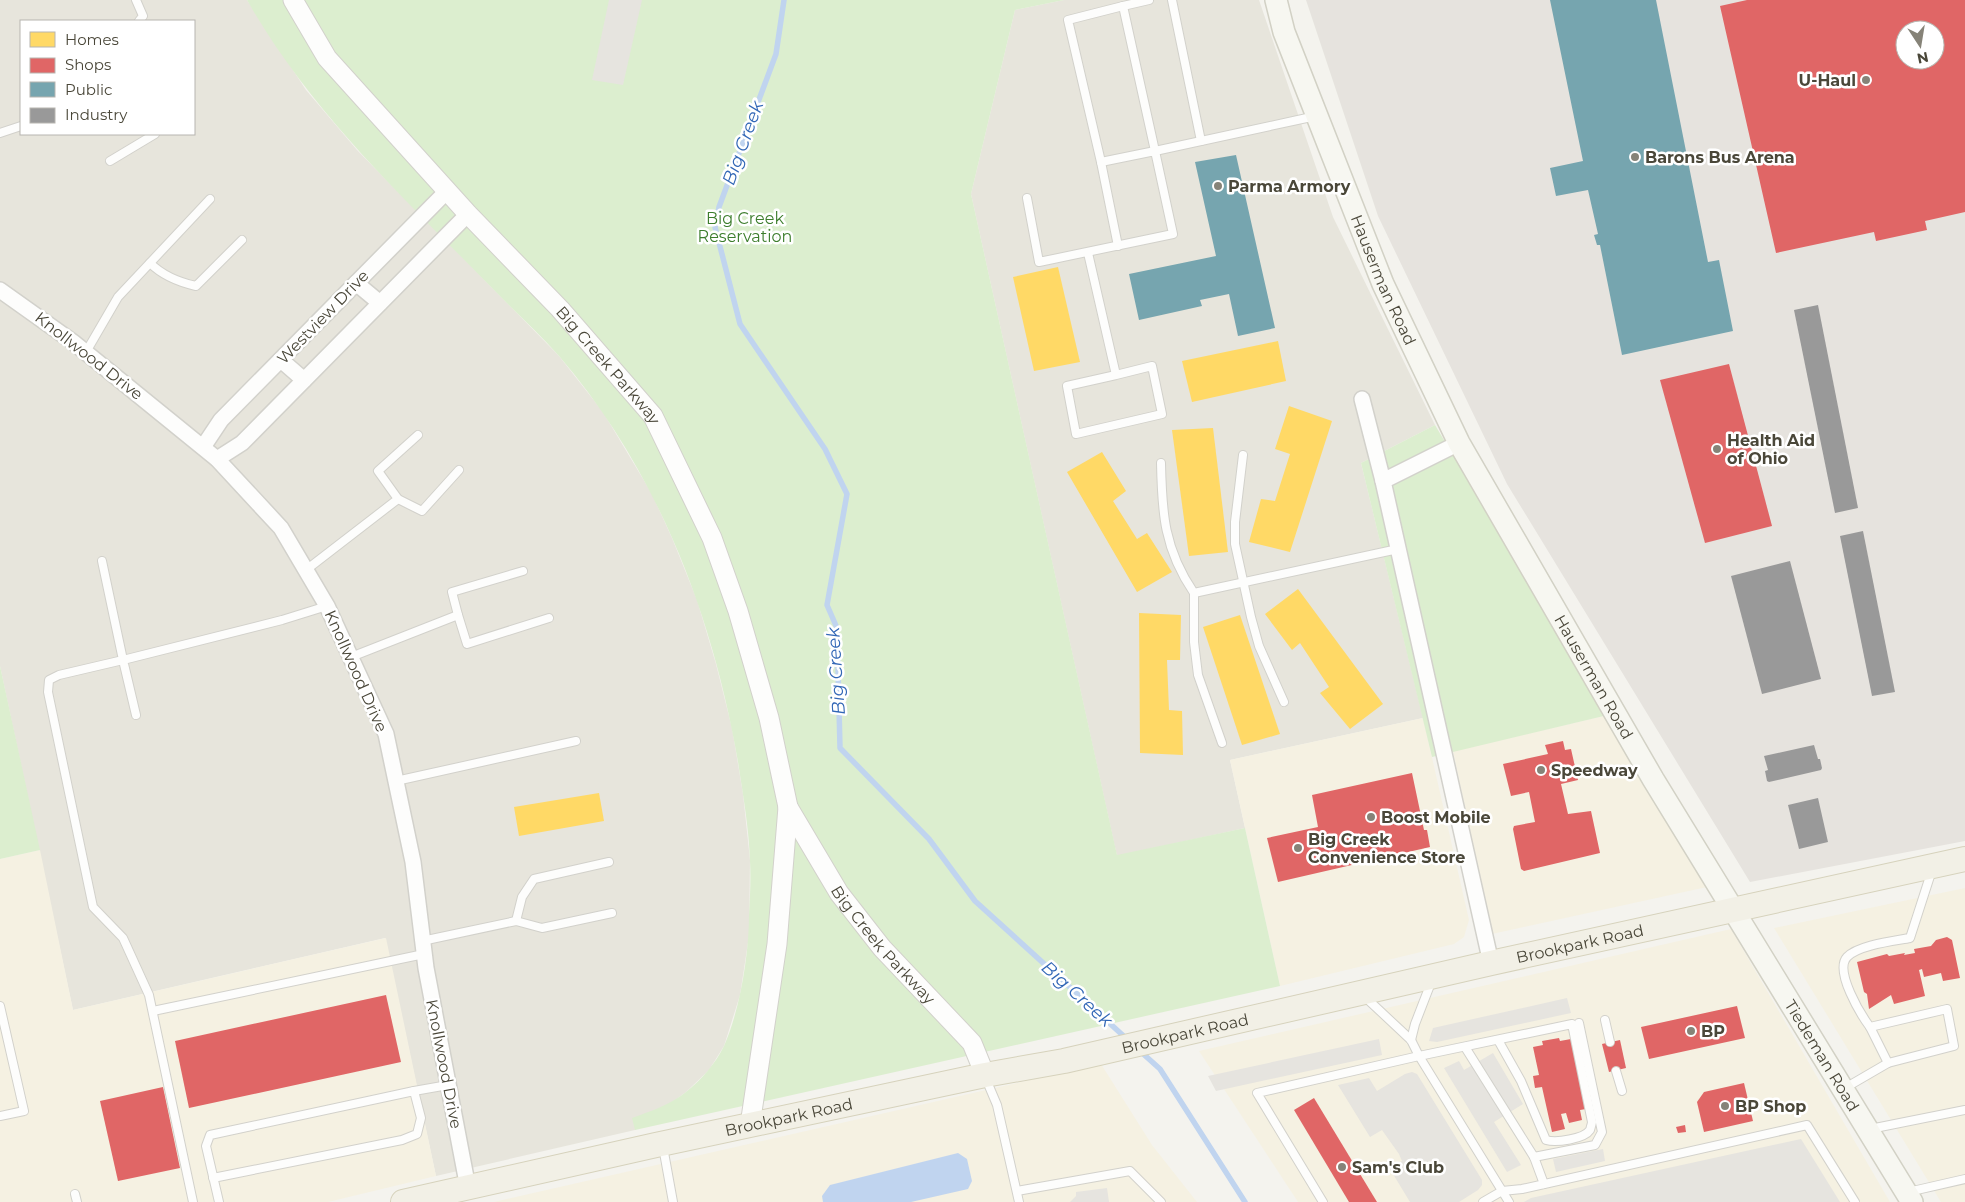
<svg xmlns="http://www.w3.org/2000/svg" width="1965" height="1202" viewBox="0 0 1965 1202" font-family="Montserrat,sans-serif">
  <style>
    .residential { fill: #e7e5dc; fill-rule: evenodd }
    .commercial { fill: #f5f1e2 }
    .industrial { fill: #e6e3de; fill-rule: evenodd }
    .green { fill: #dceecf }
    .parking { fill: #e6e4df }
    .water { fill: #c0d4ef }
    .homes { fill: #ffd966 }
    .shops { fill: #e06666; fill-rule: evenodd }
    .public { fill: #76a5af }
    .industry { fill: #999 }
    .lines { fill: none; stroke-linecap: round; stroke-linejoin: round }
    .stream { stroke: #c0d4ef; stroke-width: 5.5 }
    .service-casing { stroke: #d2d1cb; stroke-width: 10 }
    .minor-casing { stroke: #d2d1cb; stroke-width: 18 }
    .tertiary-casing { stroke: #d2d1cb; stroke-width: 21 }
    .secondary-casing { stroke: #d2d1c5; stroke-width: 24 }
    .primary-casing { stroke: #d6d2bc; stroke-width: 26 }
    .service { stroke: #fdfdfc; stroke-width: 8 }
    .minor { stroke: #fdfdfc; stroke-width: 15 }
    .tertiary { stroke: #fdfdfc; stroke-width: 19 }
    .secondary { stroke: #f7f7f1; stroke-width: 21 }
    .primary { stroke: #f2f0e6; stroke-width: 24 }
    .poi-dot { fill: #868378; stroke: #fff; stroke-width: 2 }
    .labels { text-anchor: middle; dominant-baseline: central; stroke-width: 5; stroke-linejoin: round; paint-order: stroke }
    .poi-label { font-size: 16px; font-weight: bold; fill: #4a4739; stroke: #fff; text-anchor: start }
    .park-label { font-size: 16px; fill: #3c7d2c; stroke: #fff }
    .street-label { font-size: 16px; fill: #4a4739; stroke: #fff }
    .water-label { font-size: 18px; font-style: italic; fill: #3267b6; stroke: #fff }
  </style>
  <rect width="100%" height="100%" fill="#f4f3ee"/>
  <!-- residential -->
  <g class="residential">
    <path d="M0 0H247L306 90 357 150 559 356 603 412 652 494 672 538 697 600 716 664 732 728 743 794 750 860 749 936 740 995 724 1046 709 1070 686 1092 635 1130 436 1176 385 938 73 1010 0 666ZM21 21H194V134H21Z"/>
    <path d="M1064 0H1259L1333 217 1435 425 1361 463 1423 718 1230 760 1245 828 1117 856 971 194 1015 10Z"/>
  </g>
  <!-- commercial -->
  <g class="commercial">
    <path d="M1608 715 1707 887 1492 934 1453 751Z"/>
    <path d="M1423 718 1469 920 1464 937 1454 944 1280 986 1230 760Z"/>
    <path d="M40 850 73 1010 386 938 436 1176 328 1202H0V859Z"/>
    <path d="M1965 888V1202H1941L1774 928Z"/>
    <path d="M1731 929 1890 1202H1298L1199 1051Z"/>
    <path d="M1101 1064 1152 1145 1197 1202H494Z"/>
  </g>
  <!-- industrial -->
  <path class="industrial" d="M1306 0H1965V841L1750 882 1507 484 1378 216ZM1905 30H1935V60H1905Z"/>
  <!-- green -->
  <g class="green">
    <path d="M247 0H1064L1015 10 971 194 1117 855 1245 828 1280 986 635 1130 632 1118C651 1111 670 1105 686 1092 701 1080 716 1063 724 1046 740 1010 749 954 749 915 750 897 751 879 750 861 749 828 743 795 738 762 713 615 657 470 559 356 539 333 515 312 494 290 404 198 311 113 247 0Z"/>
    <path d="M1435 425 1608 715 1432 757 1361 463Z"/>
    <path d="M0 666 40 850 0 859Z"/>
  </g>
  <!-- parking -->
  <g class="parking">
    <path d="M609 0H642L623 85 592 80Z"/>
    <path d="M1567 998 1571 1013 1437 1042 1429 1041 1433 1028Z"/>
    <path d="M1379 1039 1382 1055 1216 1091 1208 1076Z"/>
    <path d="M1493 1053 1523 1104 1494 1122 1521 1165 1507 1172 1444 1068 1459 1061 1464 1070Z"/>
    <path d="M1412 1072 1417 1074 1482 1180V1185L1478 1190 1459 1202H1410L1390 1169 1402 1161 1399 1154 1382 1130 1370 1137 1338 1085 1369 1078 1377 1091 1405 1074Z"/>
    <path d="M1801 1139 1840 1202H1524L1531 1198Z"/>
    <path d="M1603 1149 1605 1161 1556 1172 1553 1159Z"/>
    <path d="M1107 1188 1109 1202H1070L1076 1196V1192Z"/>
  </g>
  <!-- water -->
  <path class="water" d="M958 1153 967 1159 972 1181 968 1189 911 1202H823L822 1196 830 1185Z"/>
  <!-- homes -->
  <g class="homes">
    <path d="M1058 267 1080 362 1034 371 1013 277Z"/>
    <path d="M1278 341 1286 381 1192 402 1182 361Z"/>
    <path d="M1289 406 1332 421 1290 552 1249 542 1261 499 1275 501 1290 454 1275 449Z"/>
    <path d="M1213 428 1228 552 1189 556 1172 430Z"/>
    <path d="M1102 452 1126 491 1113 501 1137 539 1147 533 1172 572 1137 592 1067 472Z"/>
    <path d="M1298 589 1383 704 1350 729 1320 693 1329 687 1300 643 1292 650 1265 614Z"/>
    <path d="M1139 613 1181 615 1180 660H1167L1169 710 1182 711 1183 755 1140 753Z"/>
    <path d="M1240 615 1280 734 1242 745 1203 627Z"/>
    <path d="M599 793 604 821 519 836 514 807Z"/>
  </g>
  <!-- shops -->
  <g class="shops">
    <path d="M1747 0H1965V212L1925 221 1927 230 1876 241 1874 232 1776 253 1720 6ZM1905 30H1935V60H1905Z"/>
    <path d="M1729 364 1772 526 1705 543 1660 380Z"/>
    <path d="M1563 741 1565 750 1571 749 1578 780 1561 784 1568 814 1591 811 1600 853 1524 871 1521 869 1513 829 1514 826 1535 822 1529 792 1511 796 1503 764 1548 754 1545 745Z"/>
    <path d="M1412 773 1424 830H1427L1430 847 1278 882 1267 838 1318 827 1312 795Z"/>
    <path d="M1947 937 1952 940 1960 978 1943 981 1941 973 1924 977 1922 969 1919 970 1925 996 1894 1004 1891 995 1869 1009 1867 994 1864 992 1857 962 1887 954 1889 956 1905 953 1904 955 1915 953 1914 949 1931 946 1936 940Z"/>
    <path d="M386 995 401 1062 189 1108 175 1041Z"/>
    <path d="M1737 1006 1745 1038 1649 1059 1641 1027Z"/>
    <path d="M1559 1038 1560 1041 1571 1039 1586 1109 1580 1110 1582 1120 1569 1123 1566 1113 1561 1114 1565 1129 1552 1132 1542 1087 1535 1088 1533 1076 1539 1075 1533 1047 1543 1045 1542 1041Z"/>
    <path d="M1620 1040 1626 1068 1609 1072 1602 1044Z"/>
    <path d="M1744 1083 1753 1121 1704 1132 1697 1102 1704 1092Z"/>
    <path d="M163 1087 180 1168 118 1181 100 1101Z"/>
    <path d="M1314 1098 1377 1202H1349L1294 1110Z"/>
    <path d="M1685 1125 1686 1132 1678 1133 1676 1127Z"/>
  </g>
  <!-- public -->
  <g class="public">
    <path d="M1550 0H1656L1708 262 1719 260 1733 331 1622 355 1600 245H1597L1594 235 1598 234 1588 190 1556 196 1550 168 1583 161Z"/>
    <path d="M1236 155 1275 328 1238 336 1229 294 1200 300 1202 306 1139 320 1129 274 1216 256 1195 162Z"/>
  </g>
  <!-- industry -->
  <g class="industry">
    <path d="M1818 305 1858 508 1835 513 1794 310Z"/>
    <path d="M1863 531 1895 692 1872 696 1840 536Z"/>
    <path d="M1790 561 1821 679 1762 694 1731 576Z"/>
    <path d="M1814 745 1818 759H1820L1822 768 1821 770 1769 782 1767 781 1765 771 1768 770 1764 756Z"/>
    <path d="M1818 798 1828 842 1799 849 1788 805Z"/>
  </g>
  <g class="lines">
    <!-- stream -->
    <g class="stream">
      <path d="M784 0 776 54 719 207 715 227 740 324 825 449 847 494 827 605 837 628 840 748 929 839 975 901 1128 1040"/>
      <path d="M1140 1051 1160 1069 1245 1202"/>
    </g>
    <defs>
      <g id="service">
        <path d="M136 0 143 16 139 21"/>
        <path d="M1149 0 1123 6 1155 151 1316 116"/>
        <path d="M1172 0 1201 141"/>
        <path d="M0 133 21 126"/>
        <path d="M110 161 155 134"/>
        <path d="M1101 162 1118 246"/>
        <path d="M1027 198 1039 262 1173 234 1155 151 1101 162 1068 20 1123 6"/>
        <path d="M1088 253 1116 375 1067 386 1076 434 1162 414 1152 366 1116 375"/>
        <path d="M150 263C163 276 178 282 196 286L242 240"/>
        <path d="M86 352 118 297 210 199"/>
        <path d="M1243 455 1235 522V544L1251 617 1259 646 1284 702"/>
        <path d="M1161 463C1162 513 1164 549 1194 593L1398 549"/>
        <path d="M398 499 422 511 459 470"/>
        <path d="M102 561 123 660 59 675 49 680 48 692 93 907 123 938 149 995 193 1202"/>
        <path d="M306 570 398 499 378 471 418 435"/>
        <path d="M1194 593V642L1198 675 1222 743"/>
        <path d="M458 615 452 592 523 571"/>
        <path d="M351 657 458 615 467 644 549 618"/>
        <path d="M136 715 123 660 282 620 327 606"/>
        <path d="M396 781 576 741"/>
        <path d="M516 921 522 897 534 879 609 862"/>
        <path d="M422 941 516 921 542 928 612 913"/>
        <path d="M1364 996 1411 1040 1419 1056 1509 1202"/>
        <path d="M0 1006 24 1111 0 1116"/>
        <path d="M153 1011 424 954"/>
        <path d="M1605 1020 1610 1042"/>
        <path d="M1870 1027 1888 1063"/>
        <path d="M1411 1040 1415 1024 1432 980"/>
        <path d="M1465 1047 1534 1157 1544 1184"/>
        <path d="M1616 1071 1622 1091"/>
        <path d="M986 1079 997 1105 1019 1202"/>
        <path d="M1845 1088 1888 1063 1954 1046 1947 1009 1870 1027C1861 1015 1834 971 1847 957 1858 945 1894 941 1910 938L1932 870"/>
        <path d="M414 1091 448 1085"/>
        <path d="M1870 1129 1965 1110"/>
        <path d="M663 1147 673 1202"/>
        <path d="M1534 1157 1595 1145 1602 1132 1579 1023"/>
        <path d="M213 1178 402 1140 417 1134 421 1118 414 1091 210 1135 206 1146 219 1202"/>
        <path d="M1017 1191 1130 1171 1161 1202"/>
        <path d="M1908 1192 1965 1179"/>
        <path d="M75 1194 77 1202"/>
        <path d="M1323 1202 1257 1093 1419 1056 1572 1024 1592 1122C1592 1123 1590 1130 1590 1130 1584 1139 1556 1143 1546 1140L1521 1081 1498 1040"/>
        <path d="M1483 1202 1502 1191 1522 1189 1807 1125 1855 1202"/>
      </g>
      <g id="minor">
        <path d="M356 283 380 303"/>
        <path d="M0 290 73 342 217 459 281 528 327 606 386 734 413 862 426 968 468 1188"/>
        <path d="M281 360 304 380"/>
        <path d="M1362 399 1383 481"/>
        <path d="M1459 443 1383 481 1491 963"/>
        <path d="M203 447 221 420 447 191"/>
        <path d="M217 459 242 443 468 214"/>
      </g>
      <g id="tertiary">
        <path id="s1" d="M293 0 327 58 468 214 560 309 653 416 712 538 738 611 769 718 788 807 839 893 882 948 972 1043 985 1075"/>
        <path d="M750 1125 777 944 788 807"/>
      </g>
      <g id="secondary">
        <path id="s2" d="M1276 0 1284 32 1383 284 1459 443 1653 779 1912 1202"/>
      </g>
      <g id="primary">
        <path id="s3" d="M403 1202 656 1145 985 1075 1064 1061 1491 963 1965 859"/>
      </g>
    </defs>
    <!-- service casing -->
    <use href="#service" class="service-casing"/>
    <!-- minor casing -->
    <use href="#minor" class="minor-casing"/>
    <!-- tertiary casing -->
    <use href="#tertiary" class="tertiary-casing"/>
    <!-- secondary casing -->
    <use href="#secondary" class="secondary-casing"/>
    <!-- primary casing -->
    <use href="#primary" class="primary-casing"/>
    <!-- service -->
    <use href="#service" class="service"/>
    <!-- minor -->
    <use href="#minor" class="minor"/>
    <!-- tertiary -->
    <use href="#tertiary" class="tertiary"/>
    <!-- secondary -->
    <use href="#secondary" class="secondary"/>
    <!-- primary -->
    <use href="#primary" class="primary"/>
  </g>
  <!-- markers -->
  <g class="poi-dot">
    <circle cx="1866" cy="80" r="5"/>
    <circle cx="1635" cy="157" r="5"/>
    <circle cx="1218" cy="186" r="5"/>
    <circle cx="1717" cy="449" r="5"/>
    <circle cx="1541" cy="770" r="5"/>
    <circle cx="1371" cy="817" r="5"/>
    <circle cx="1298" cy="848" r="5"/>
    <circle cx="1691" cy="1031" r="5"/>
    <circle cx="1725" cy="1106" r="5"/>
    <circle cx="1342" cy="1167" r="5"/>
  </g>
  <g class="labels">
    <!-- poi labels -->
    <g class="poi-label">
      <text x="1856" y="80" text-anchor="end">U-Haul</text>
      <text x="1645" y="157">Barons Bus Arena</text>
      <text x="1228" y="186">Parma Armory</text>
      <text x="1727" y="440">Health Aid<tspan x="1727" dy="18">of Ohio</tspan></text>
      <text x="1551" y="770">Speedway</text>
      <text x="1381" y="817">Boost Mobile</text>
      <text x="1308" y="839">Big Creek<tspan x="1308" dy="18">Convenience Store</tspan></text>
      <text x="1701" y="1031">BP</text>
      <text x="1735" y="1106">BP Shop</text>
      <text x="1352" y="1167">Sam's Club</text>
    </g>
    <!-- park labels -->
    <g class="park-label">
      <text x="745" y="218">Big Creek<tspan x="745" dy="18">Reservation</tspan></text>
    </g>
    <!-- street labels -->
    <g class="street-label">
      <text stroke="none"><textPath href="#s2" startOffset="300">Hauserman Road</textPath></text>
      <text transform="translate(323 317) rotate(-46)">Westview Drive</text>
      <text transform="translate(89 356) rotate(38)">Knollwood Drive</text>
      <text stroke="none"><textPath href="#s1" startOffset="484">Big Creek Parkway</textPath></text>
      <text transform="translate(356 671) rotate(66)">Knollwood Drive</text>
      <text stroke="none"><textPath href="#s2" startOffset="750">Hauserman Road</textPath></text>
      <text stroke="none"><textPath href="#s1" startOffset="1135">Big Creek Parkway</textPath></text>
      <text stroke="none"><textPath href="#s3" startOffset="1205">Brookpark Road</textPath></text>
      <text stroke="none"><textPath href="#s3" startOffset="800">Brookpark Road</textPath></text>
      <text stroke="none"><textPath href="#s2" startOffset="1192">Tiedeman Road</textPath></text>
      <text transform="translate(444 1064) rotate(79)">Knollwood Drive</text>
      <text stroke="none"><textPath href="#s3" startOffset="395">Brookpark Road</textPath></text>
    </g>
    <!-- water labels -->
    <g class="water-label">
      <text transform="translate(743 143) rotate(-70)">Big Creek</text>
      <text transform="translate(836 671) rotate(-94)">Big Creek</text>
      <text transform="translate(1077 994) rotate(42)">Big Creek</text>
    </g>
  </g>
  <!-- legend -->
  <rect x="20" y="20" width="175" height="115" fill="#ffffff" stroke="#b7b5b0"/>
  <rect x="30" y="32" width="25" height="15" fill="#ffd966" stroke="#b7b5b0"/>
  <text x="65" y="45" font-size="15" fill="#4a4739">Homes</text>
  <rect x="30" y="58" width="25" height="15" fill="#e06666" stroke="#b7b5b0"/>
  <text x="65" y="70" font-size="15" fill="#4a4739">Shops</text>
  <rect x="30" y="82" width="25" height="15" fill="#76a5af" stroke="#b7b5b0"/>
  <text x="65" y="95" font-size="15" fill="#4a4739">Public</text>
  <rect x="30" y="108" width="25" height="15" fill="#999999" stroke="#b7b5b0"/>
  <text x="65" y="120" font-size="15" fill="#4a4739">Industry</text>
  <!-- north arrow -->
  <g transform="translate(1920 45) rotate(168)"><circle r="24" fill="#ffffff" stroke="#b7b5b0"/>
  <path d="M0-4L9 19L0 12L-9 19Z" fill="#868378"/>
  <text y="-8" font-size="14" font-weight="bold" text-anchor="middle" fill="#4a4739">N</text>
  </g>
</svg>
